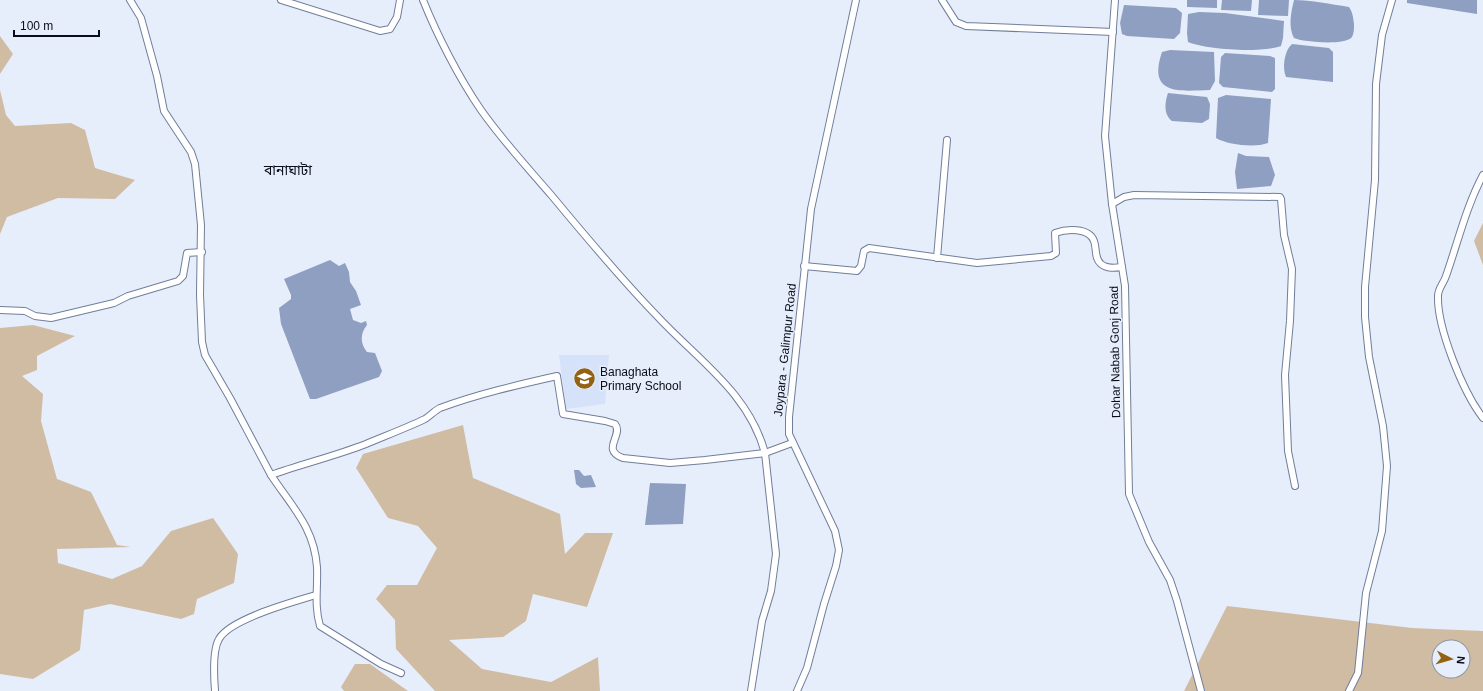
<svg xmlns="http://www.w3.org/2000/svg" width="1483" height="691" viewBox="0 0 1483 691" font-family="Helvetica,'Noto Sans Bengali',sans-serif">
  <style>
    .built { fill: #d6e2f9 }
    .green { fill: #d0bca3; fill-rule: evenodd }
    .water { fill: #8e9fc1 }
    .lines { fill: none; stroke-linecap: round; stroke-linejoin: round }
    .minor-casing { stroke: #707e9b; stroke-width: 8 }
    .minor { stroke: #fff; stroke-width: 6 }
    .labels { text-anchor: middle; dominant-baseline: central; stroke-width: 3; stroke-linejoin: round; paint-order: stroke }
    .street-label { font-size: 12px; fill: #080d17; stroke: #e7eefb }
    .poi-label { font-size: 12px; fill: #080d17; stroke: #e7eefb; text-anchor: start }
    .quarter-label { font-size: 14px; fill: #080d17; stroke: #e7eefb }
  </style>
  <rect width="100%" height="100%" fill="#e7eefb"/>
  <!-- built -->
  <path class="built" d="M559 355H609L605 404 566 409Z"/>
  <!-- green -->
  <g class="green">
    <path d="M0 36 13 54 0 74Z"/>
    <path d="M0 90 6 115 15 126 71 123 85 130 95 168 135 180 115 199 58 198 7 217 0 234Z"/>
    <path d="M1483 223V265L1474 241Z"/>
    <path d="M33 325 75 336 37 356V370L22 376 43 394 41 421 57 479 91 492 117 545 131 547 57 549 58 563 112 579 142 566 171 531 213 518 238 554 234 583 197 599 194 614 181 619 110 604 84 610 80 650 33 679 0 674V328Z"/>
    <path d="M463 425 473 478 560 514 565 554 585 533H613L587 607 533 594 526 621 503 637 449 640 482 669 551 682 598 657 600 691H435L396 649 395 620 376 599 387 585H417L437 548 418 526 388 518 356 468 363 454Z"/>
    <path d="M1227 606 1412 628 1483 631V691H1184ZM1439 647H1463V671H1439Z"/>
    <path d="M355 664H370L408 691H344L341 687Z"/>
  </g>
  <!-- water -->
  <g class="water">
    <path d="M1187 0H1217V8L1187 7Z"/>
    <path d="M1222 0H1252L1251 11 1221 10Z"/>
    <path d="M1259 0H1289L1288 16 1258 15Z"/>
    <path d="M1294 0C1312 0 1330 4 1349 7 1353 13 1353 17 1354 24 1354 29 1354 33 1352 37 1345 46 1303 42 1294 38 1288 27 1291 12 1294 0Z"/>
    <path d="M1407 0H1477V14L1407 3Z"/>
    <path d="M1124 5 1176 8 1182 13 1180 33 1174 39 1127 36 1122 34 1120 23Z"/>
    <path d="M1199 12 1225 13 1284 21 1283 38 1281 46C1261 53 1208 50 1188 42L1187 33 1188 14Z"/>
    <path d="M1292 44 1329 48 1333 52V82L1286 77C1282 68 1284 51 1292 44Z"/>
    <path d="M1170 50 1214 52 1215 81 1210 90C1180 91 1147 96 1162 52Z"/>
    <path d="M1225 53 1270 56 1275 58V89L1272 92 1223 87 1219 83 1221 57Z"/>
    <path d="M1168 93 1207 97 1210 104 1209 119 1202 123 1172 121C1163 114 1165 102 1168 93Z"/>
    <path d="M1226 95 1271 99 1268 143C1255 148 1228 145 1216 138L1218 98Z"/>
    <path d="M1238 153 1246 156 1269 157 1275 175 1271 186 1237 189 1235 172Z"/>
    <path d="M330 260 339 266 345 263 349 272 350 282 356 291 361 305 350 309 353 320 361 323 366 321 367 325C360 333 360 344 367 352L375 353 382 371 379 377 316 399H310L281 324 279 308 291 299V295L284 279Z"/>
    <path d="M574 470H579L584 476 591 475 596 487 581 488 576 484Z"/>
    <path d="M650 483 686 484 683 524 645 525Z"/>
  </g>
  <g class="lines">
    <defs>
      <g id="minor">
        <path d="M130 0 141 18 157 76 164 111 191 152 195 164 201 225 200 295 202 342 205 355 230 398 271 475C302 464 335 456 366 444 385 436 406 428 425 419 430 416 434 411 440 408 478 394 517 385 557 376L563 414 605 421 615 424C624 435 600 450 623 458L670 463 705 460 765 453 792 443"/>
        <path d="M281 0 380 31 390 29 397 17 400 0"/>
        <path d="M423 0C437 35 459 78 481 110 502 140 528 168 552 196 586 237 621 279 658 317 698 360 749 393 765 453L776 554 771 591 762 621 751 691"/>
        <path d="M942 0 956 22 966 26 1113 32"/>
        <path d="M1115 0 1105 136 1112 204 1125 286 1129 494 1149 542 1170 580 1177 601 1201 691"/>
        <path d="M1483 175C1466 207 1458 242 1446 276 1444 283 1438 288 1438 296 1437 328 1463 392 1483 418"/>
        <path d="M1112 204 1124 197 1134 195 1280 197 1281 199 1284 235 1292 269 1290 321 1285 375 1288 451 1295 486"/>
        <path d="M937 258 947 140"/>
        <path d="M804 266 857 271 861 266 864 251 869 248 977 263 1051 256 1056 253 1055 233C1066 229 1089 227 1094 241 1097 249 1094 258 1101 264 1107 269 1115 268 1122 267"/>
        <path d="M0 310 25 311 35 316 51 318 114 303 128 296 178 281 183 276 187 253 202 252"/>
        <path d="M271 475C292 507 314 527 317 567 318 588 314 605 320 626L381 664 401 673"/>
        <path d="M215 691C214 678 212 651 219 639 230 619 293 602 316 595"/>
        <path d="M797 691 807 668 824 604 836 566 839 550 835 531 789 434V417L811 209 856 0"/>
        <path d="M1349 691 1358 673 1366 593 1382 531 1387 466 1383 426 1369 357 1365 317V287L1375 180 1376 84 1382 35 1392 0"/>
      </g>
    </defs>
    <!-- minor casing -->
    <use href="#minor" class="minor-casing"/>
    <!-- minor -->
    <use href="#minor" class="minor"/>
  </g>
  <!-- icons -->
  <defs>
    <symbol id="school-disc" viewBox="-11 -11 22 22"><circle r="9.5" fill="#936212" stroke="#e7eefb"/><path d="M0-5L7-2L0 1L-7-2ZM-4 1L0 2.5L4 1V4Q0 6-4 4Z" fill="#fff"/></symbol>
  </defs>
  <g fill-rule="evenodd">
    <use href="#school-disc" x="572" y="366" width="25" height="25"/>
  </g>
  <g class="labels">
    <!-- street labels -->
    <g class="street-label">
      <text transform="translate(785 350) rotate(-84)">Joypara - Galimpur Road</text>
      <text transform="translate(1115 352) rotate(-91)">Dohar Nabab Gonj Road</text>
    </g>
    <!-- poi labels -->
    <g class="poi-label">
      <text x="600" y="372">Banaghata<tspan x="600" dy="14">Primary School</tspan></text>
    </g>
    <!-- quarter labels -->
    <g class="quarter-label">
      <text x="288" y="170">বানাঘাটা</text>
    </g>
  </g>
  <!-- north arrow -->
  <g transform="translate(1451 659) rotate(96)"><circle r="19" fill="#e7eefb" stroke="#8e94a0"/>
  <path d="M0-3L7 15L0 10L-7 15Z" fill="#936212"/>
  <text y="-6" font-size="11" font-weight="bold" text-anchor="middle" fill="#080d17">N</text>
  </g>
  <!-- scale -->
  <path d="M14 30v6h85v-6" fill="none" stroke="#080d17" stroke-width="2"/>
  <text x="20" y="30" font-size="12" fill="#080d17" stroke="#e7eefb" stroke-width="3" paint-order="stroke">100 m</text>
</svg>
